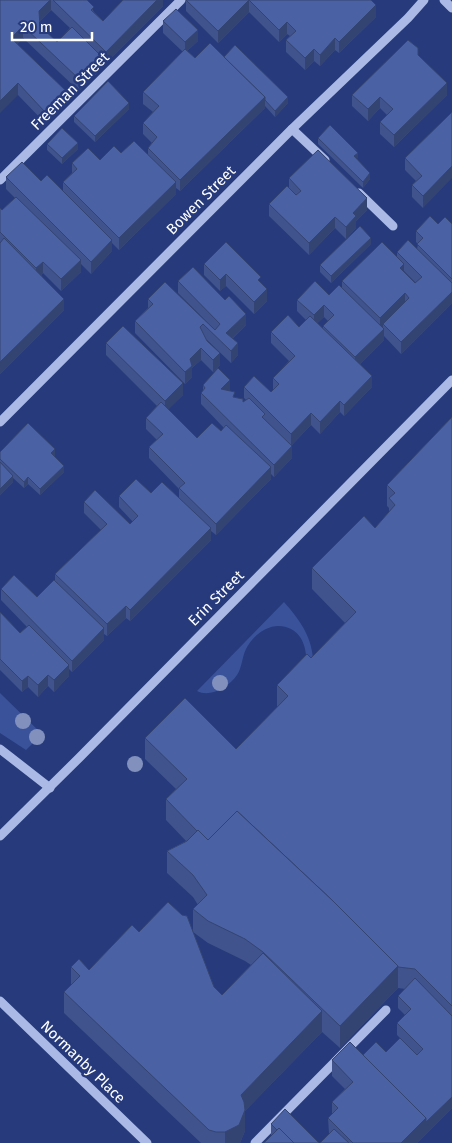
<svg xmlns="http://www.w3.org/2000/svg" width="452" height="1143" viewBox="0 0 452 1143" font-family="'Fira Sans',sans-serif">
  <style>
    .green { fill: #395299 }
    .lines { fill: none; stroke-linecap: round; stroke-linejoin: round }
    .minor { stroke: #aab9e5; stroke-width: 9 }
    .tree { fill: #8290be }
    .wall { fill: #40538c; fill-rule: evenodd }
    .shaded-wall { fill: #344472 }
    .building { fill: #4a61a3; stroke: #344472 }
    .labels { text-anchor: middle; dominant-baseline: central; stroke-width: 5; stroke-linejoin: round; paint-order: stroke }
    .street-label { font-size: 15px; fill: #fff; stroke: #263a7c }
  </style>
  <rect width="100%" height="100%" fill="#263a7c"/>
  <!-- green -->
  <g class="green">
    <path d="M284 602C299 619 311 635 313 658L307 666C306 651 305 637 291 629 273 620 254 633 246 649 242 657 242 668 237 675 229 687 210 698 197 691Z"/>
    <path d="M0 693 42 734 26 750 0 733Z"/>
  </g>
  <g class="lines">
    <!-- minor -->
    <g class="minor">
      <path d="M444 0 452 8"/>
      <path d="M292 129 325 160"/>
      <path d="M0 180 181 0"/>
      <path d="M359 193 393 226"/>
      <path d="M0 422 292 129 408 18 424 0"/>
      <path d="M0 749 50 788"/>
      <path d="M0 836 79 758 452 380"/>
      <path d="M0 1001 147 1143"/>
      <path d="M255 1143 386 1010"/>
    </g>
  </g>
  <!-- trees -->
  <g class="tree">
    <circle cx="220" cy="683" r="8"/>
    <circle cx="23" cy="721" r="8"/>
    <circle cx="37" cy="737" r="8"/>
    <circle cx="135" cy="764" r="8"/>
  </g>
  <!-- wall -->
  <g class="wall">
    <path d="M0 0H87L94 12 103 21 163 0V6L106 63 102 59V68L79 91 23 38 17 44 66 103 45 123 18 95ZM51 10 70 28 57 42 40 26V21Z"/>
    <path d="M186 0H371L376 17 339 53 335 50 320 66 314 61 305 70 286 52V40L290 36 287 34 279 42 249 12 218 43 186 11Z"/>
    <path d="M163 21 198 41 187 51 195 58 224 57 288 103 275 117 265 106V108L180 191 176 188V194L119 250 112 243V251L91 274 81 264V272L61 291 43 273 41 275 64 310 0 374V208L2 210 15 198 6 189V177L41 181 63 192V182L72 173V163L100 160 121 153 148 154V148L152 143 143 134V123L153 112 143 104V92L183 52 163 33Z"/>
    <path d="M418 56 447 95 394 147 380 134V122L387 115 380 108 368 121 352 106V95Z"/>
    <path d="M129 109 95 142 74 122V116Z"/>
    <path d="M452 112 423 208 412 197V185L416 181 405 170V158Z"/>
    <path d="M318 138 357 159 370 179 363 188 318 144Z"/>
    <path d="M47 144 78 149 62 164 47 150Z"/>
    <path d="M289 178 367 210 356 221V228L346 239 335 228 309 255 269 216V204L289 188Z"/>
    <path d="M438 224H452V303L401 354 384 336V340L360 364 372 387 344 416 340 412 320 434 311 425 291 446 292 458 274 477 271 474V479L216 535 211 531V540L130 621 126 618 107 636 104 634V640L72 672 69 669V676L54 692 48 686 38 697 28 687 22 692 0 670V612L20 633 27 627 1 600V589L37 597 55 580V574L101 530 84 513V502L130 524 133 522 119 507V496L151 493 179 498V489L149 458V447L157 440 146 429V418L157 406 106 355V343L183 395 168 409 197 438 221 431 224 428 201 404V393L203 391V385L230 391 235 398 243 402 246 400 244 398V387L271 392 273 390V378L289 361 271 343V332L299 327 306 320 297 311V300L329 295 342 288V281L397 257V252L417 249 418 244 416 242V231ZM404 271 416 283H415L404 273ZM324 317 328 321 323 326V329L317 323Z"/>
    <path d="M371 244 331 283 320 272V265Z"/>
    <path d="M204 264 261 284 267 301 254 314 226 286 220 291 204 275Z"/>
    <path d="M178 281 246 325 233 338 238 355 231 363 206 339 220 365 213 372 201 360 192 368V377L185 384 135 333V321L148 308V299L215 330 178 293Z"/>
    <path d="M452 417V1108L417 1143H320L329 1134 328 1118 332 1114V1102L345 1089 332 1076V1060L363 1055 386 1052 417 1055 397 1035V1023L405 1015 398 1008V996L405 989 398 988 340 1048 322 1032 245 1111V1131L240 1143H201L64 1013V992L71 985V967L89 970 139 932 214 987 222 995 251 965 245 961 208 943 193 932V909L198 905 193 897 167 873V851L186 841 166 820V799L176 789 145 759V738L236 749 278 707 277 706V685L311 658 345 623 312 589V568L375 528 389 513V508L387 506V485Z"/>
    <path d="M0 452 55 456H54L64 472 40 495 28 484 24 488 13 478V482L0 495Z"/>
    <path d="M271 1124 319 1143 271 1136Z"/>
  </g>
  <!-- shaded-wall -->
  <g class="shaded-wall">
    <path d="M50 0H51V10L39 22V11Z"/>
    <path d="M157 0H163V6L106 63V52Z"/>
    <path d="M249 0V12L218 43V31Z"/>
    <path d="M376 5V17L339 53V42Z"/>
    <path d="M287 22V34L279 42V30Z"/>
    <path d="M23 26V38L11 49V38Z"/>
    <path d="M198 30V41L185 53V42Z"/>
    <path d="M335 38V50L320 66V55Z"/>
    <path d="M314 49V61L305 70V58Z"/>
    <path d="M102 57V68L79 91V79Z"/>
    <path d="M18 83V95L0 113V101Z"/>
    <path d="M447 83V95L394 147V135Z"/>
    <path d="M66 91V103L45 123V112Z"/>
    <path d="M265 97V108L180 191V180Z"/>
    <path d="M288 97V103L275 117V111Z"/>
    <path d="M380 97V108L368 121V109Z"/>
    <path d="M129 103V109L95 142V136Z"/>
    <path d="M78 143V149L62 164V158Z"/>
    <path d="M358 153V159L354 156Z"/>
    <path d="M452 166V178L423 208V196Z"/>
    <path d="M370 173V179L363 188V182Z"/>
    <path d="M176 182V194L119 250V238Z"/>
    <path d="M367 198V210L356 221V228L346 239V227L353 213Z"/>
    <path d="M335 217V228L309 255V243Z"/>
    <path d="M371 238V244L331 283V276Z"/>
    <path d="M112 240V251L91 274V262Z"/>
    <path d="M81 260V272L61 291V279Z"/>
    <path d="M43 262V273L36 280V268Z"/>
    <path d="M404 264V276L400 268Z"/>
    <path d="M226 274V286L220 291V280Z"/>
    <path d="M267 289V301L254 314V302Z"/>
    <path d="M452 292V303L401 354V342Z"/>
    <path d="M405 293V305L383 324V327L380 329V318Z"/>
    <path d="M64 299V310L0 374V362Z"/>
    <path d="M324 305V317L314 327V315Z"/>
    <path d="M246 314V325L226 344V333Z"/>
    <path d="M384 329V340L355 369V357Z"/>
    <path d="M238 343V355L231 363V351Z"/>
    <path d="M201 348V360L192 368V377L185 384V372L190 359Z"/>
    <path d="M220 353V365L213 372V360Z"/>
    <path d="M372 376V387L344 416V405Z"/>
    <path d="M230 380V391L221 389Z"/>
    <path d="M183 383V395L165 413V401Z"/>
    <path d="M340 401V412L320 434V422Z"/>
    <path d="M311 413V425L291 446V434Z"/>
    <path d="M292 446V458L274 477V465Z"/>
    <path d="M55 449V456L51 459V453Z"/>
    <path d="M64 466V472L40 495V489Z"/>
    <path d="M271 467V479L216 535V524Z"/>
    <path d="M13 476V482L0 495V489Z"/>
    <path d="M28 477V484L24 488V482Z"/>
    <path d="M211 528V540L130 621V610Z"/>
    <path d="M126 606V618L107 636V624Z"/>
    <path d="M104 628V640L72 672V661Z"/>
    <path d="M69 665V676L54 692V680Z"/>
    <path d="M48 675V686L38 697V685Z"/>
    <path d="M28 676V687L22 692V681Z"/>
    <path d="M398 966V988L340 1048V1026Z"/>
    <path d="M322 1011V1032L245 1111V1131L240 1143H225V1132L241 1095Z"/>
    <path d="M452 1097V1108L417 1143H401L426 1118Z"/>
  </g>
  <!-- building -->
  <g class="building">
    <path d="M0 0H50L39 11 40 26 57 42 72 27 102 57 79 79 23 26 11 38 66 91 45 112 18 83 0 101Z"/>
    <path d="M53 0H87L94 7 91 10 103 21 123 0H157L106 52Z"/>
    <path d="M186 0H371L376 5 339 42 335 38 320 55 314 49 305 58 286 40 296 31 287 22 279 30 249 0 218 31Z"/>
    <path d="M176 9 198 30 185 42 163 21Z"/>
    <path d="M408 40 418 48V55L447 83 394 135 380 122 393 109 380 97 368 109 352 95Z"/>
    <path d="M210 43 265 97 180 180 148 148 157 137 143 123 159 106 143 92 185 49 195 58Z"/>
    <path d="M235 45 288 97 275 111 265 100V97L224 57Z"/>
    <path d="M108 81 129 103 95 136 74 116Z"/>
    <path d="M452 112V166L423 196 412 185 422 176 405 158Z"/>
    <path d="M330 125 358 153 354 156 370 173 363 182 318 138Z"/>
    <path d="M62 128 78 143 62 158 47 144Z"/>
    <path d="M134 141 176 182 119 238 63 182 77 169 72 163 88 148 100 160 114 146 121 153Z"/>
    <path d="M318 150 367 198 353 213 356 216 346 227 335 217 309 243 269 204 287 186 296 195 301 191 289 178Z"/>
    <path d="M22 162 41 181 47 175 112 240 91 262 6 177Z"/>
    <path d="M16 197 81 260 61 279 43 262 36 268 0 232V208L2 210Z"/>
    <path d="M430 216 438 224 445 217 452 224V279L417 244 423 238 416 231Z"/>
    <path d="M360 226 371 238 331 276 320 265Z"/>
    <path d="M4 238 64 299 0 362V243Z"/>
    <path d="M408 240 452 283V292L401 342 383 324 409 298 405 293 380 318 342 281 382 242 404 264 400 268 415 283 422 277 397 252Z"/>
    <path d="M226 242 261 277 258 280 267 289 254 302 226 274 220 280 204 264Z"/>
    <path d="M193 267 225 300 229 296 246 314 226 333 238 343 231 351 203 324 200 327 207 341 220 353 213 360 201 348 190 359 192 366 185 372 135 321 153 304 148 299 165 282 215 330 220 324 178 281Z"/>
    <path d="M315 281 329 295 339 285 384 329 355 357 323 326 334 315 324 305 314 315 297 300Z"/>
    <path d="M288 315 299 327 310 316 372 376 344 405 340 401 320 422 311 413 291 434 244 387 254 376 271 392 279 384 273 378 295 356 271 332Z"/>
    <path d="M123 326 183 383 165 401 106 343Z"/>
    <path d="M218 368 230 380 221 389 235 392 233 397 243 399V402L249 398 265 414 262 417 292 446 274 465 201 393 205 388 203 385Z"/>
    <path d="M161 402 197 438 212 423 221 431 226 425 271 467 216 524 179 488 185 483 149 447 163 434 146 418Z"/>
    <path d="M452 417V1006L415 969 398 967V966L333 901 237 811 208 840 198 830 197 831 166 799 187 779 145 738 185 698 236 749 288 696 277 685 307 654 311 658 356 612 312 568 364 516 375 528 395 505 389 498 395 493 387 485Z"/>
    <path d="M28 423 55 449 51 453 64 466 40 489 28 477 24 482 0 459V452Z"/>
    <path d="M0 462 13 476 0 489Z"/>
    <path d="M136 479 151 493 162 482 211 528 130 610 126 606 107 624 55 574 107 524 84 502 95 490 130 524 138 516 119 496Z"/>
    <path d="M14 575 37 597 54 580 104 628 72 661 1 589Z"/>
    <path d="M0 612 20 633 29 625 69 665 54 680 48 675 38 685 28 676 22 681 0 659Z"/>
    <path d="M237 811 333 901 398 966 340 1026 263 952 245 939 208 921 193 909 207 895 193 875 167 851 187 841 198 830 208 840Z"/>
    <path d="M168 902 182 915 187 916 214 987 222 995 263 953 322 1011 241 1095 244 1102 245 1110 239 1125 225 1132H216L209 1130 64 992 80 976 71 967 79 959 89 970 132 925 139 932Z"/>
    <path d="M415 978 452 1016V1097L426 1122V1118L363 1055 376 1042 386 1052 400 1038 417 1055 423 1049 397 1023 411 1009 398 996Z"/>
    <path d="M350 1042 426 1118 401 1143H353L328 1118 338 1108 332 1102 353 1082 332 1060Z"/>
    <path d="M285 1109 319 1143H294L279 1128 277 1130 271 1124Z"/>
    <path d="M279 1128 294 1143H264Z"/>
    <path d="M334 1129 349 1143H320Z"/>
  </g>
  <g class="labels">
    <!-- street labels -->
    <g class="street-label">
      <text transform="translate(70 91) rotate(-45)">Freeman Street</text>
      <text transform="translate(201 200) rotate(-45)">Bowen Street</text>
      <text transform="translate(216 598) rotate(-45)">Erin Street</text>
      <text transform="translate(83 1062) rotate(44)">Normanby Place</text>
    </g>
  </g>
  <!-- scale -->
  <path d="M12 32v8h80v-8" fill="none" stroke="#ffffff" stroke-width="2.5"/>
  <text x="20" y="32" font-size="15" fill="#ffffff" stroke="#263a7c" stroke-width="4" paint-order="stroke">20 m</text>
</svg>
